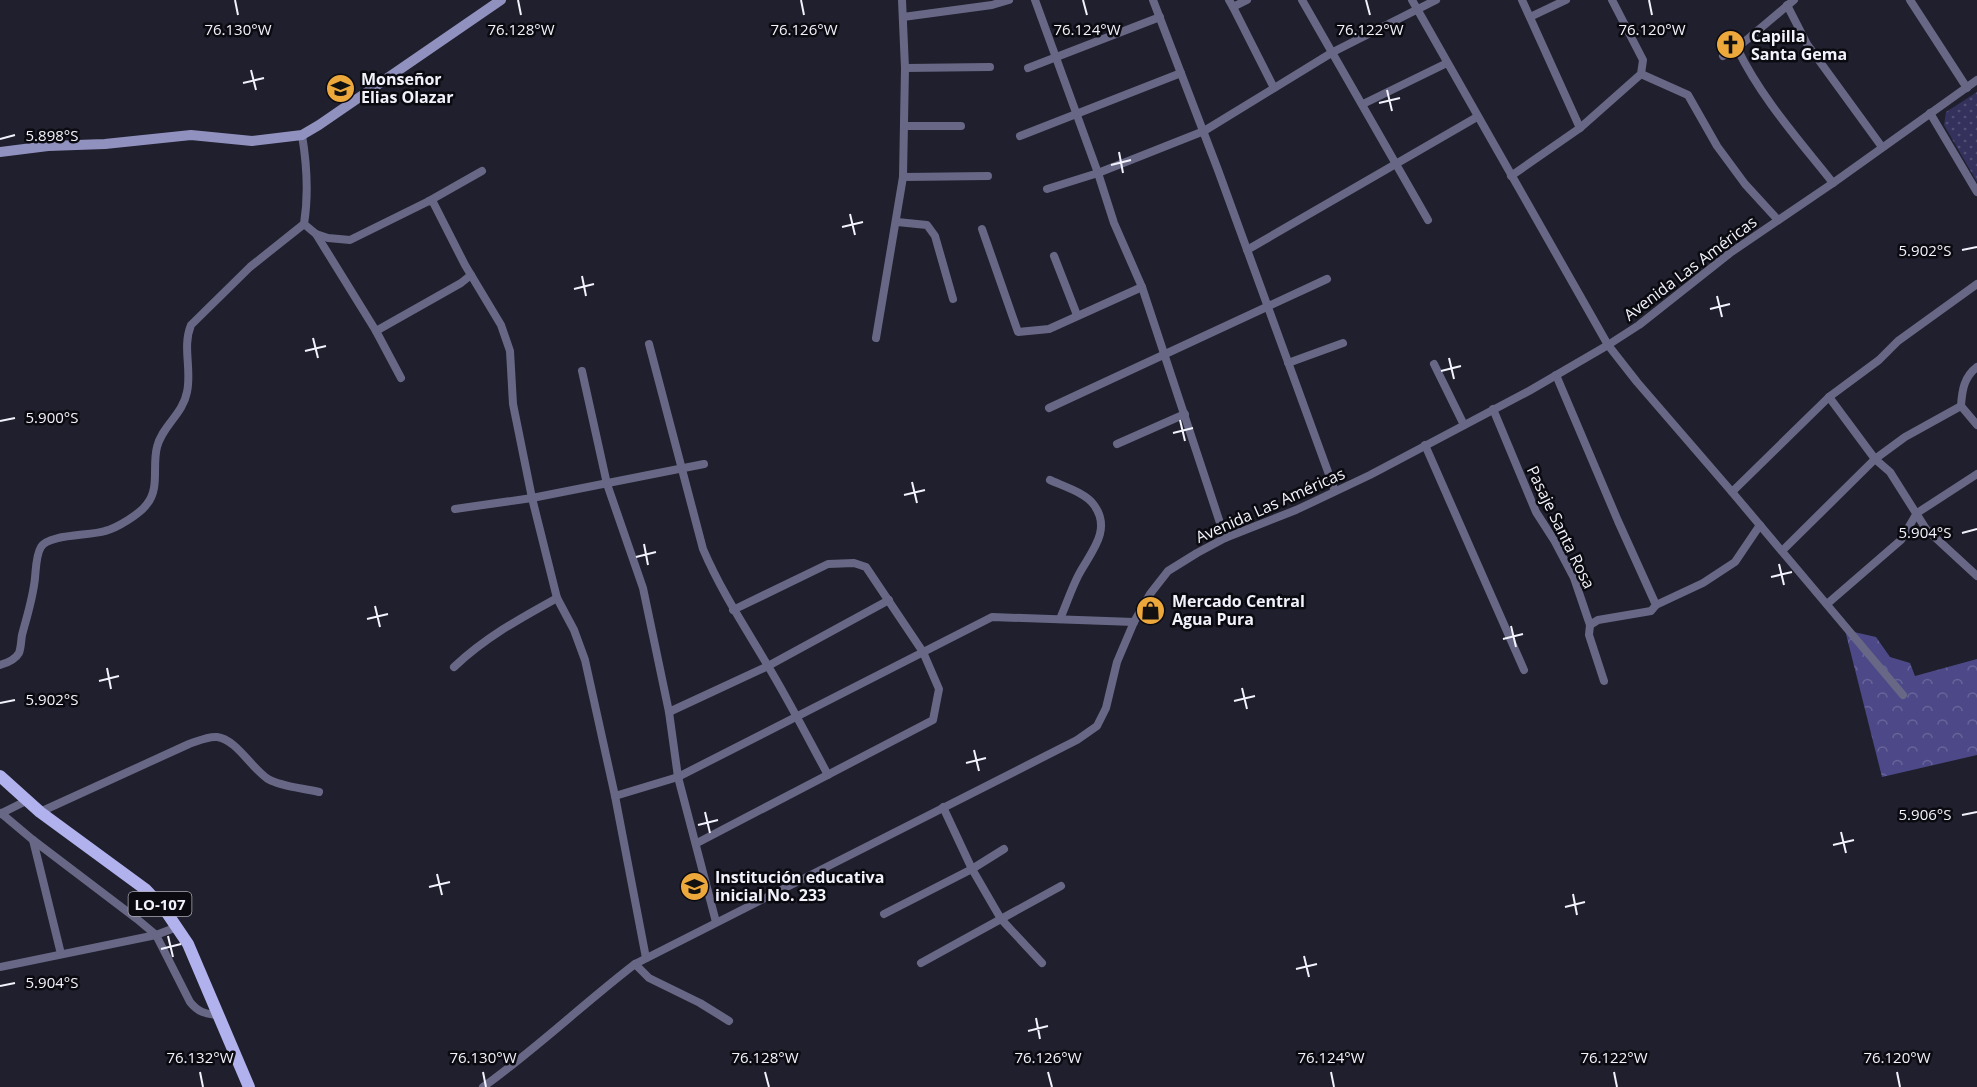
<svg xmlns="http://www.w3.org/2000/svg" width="1977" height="1087" viewBox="0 0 1977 1087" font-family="'Open Sans',sans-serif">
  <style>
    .forest { fill: url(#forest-crowns) }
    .park { fill: url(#park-dots) }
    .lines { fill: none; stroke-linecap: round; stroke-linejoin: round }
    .street { stroke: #686886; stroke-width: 8 }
    .secondary { stroke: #9191c0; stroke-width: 10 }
    .primary { stroke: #b0b1ed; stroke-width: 12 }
    .ticks { fill: none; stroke: #f2f2fc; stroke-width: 2 }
    .labels { text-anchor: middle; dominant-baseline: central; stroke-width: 5; stroke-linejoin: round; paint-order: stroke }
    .shield { fill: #0a0a10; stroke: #acacb5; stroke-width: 1.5 }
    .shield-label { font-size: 15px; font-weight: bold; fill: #f2f2fc }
    .poi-label { font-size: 16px; font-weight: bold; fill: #f2f2fc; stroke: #0a0a10; text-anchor: start }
    .street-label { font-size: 16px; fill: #f2f2fc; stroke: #0a0a10 }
    .ticks-label { font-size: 15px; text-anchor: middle; fill: #f2f2fc; stroke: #0a0a10; stroke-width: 5; stroke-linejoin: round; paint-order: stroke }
  </style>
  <defs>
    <pattern id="forest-crowns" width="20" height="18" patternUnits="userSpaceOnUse" patternTransform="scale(1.5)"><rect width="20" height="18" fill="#4d4988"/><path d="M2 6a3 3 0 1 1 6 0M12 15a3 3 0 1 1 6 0" fill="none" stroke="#67649a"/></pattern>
    <pattern id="park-dots" width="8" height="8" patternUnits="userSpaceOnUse" patternTransform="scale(1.5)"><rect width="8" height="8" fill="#34315d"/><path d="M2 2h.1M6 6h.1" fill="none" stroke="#524f75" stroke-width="1.8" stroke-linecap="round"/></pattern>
  </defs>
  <rect width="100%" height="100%" fill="#1f1f2d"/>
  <!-- forest -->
  <path class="forest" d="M1845 630 1876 637 1890 657 1910 663 1915 676 1977 659V755L1882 777Z"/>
  <!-- park -->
  <path class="park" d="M1977 92V182L1944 125 1946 112Z"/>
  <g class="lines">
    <!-- street -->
    <g class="street">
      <path d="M1035 0 1098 173 1114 223 1142 287 1225 538"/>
      <path d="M1153 0 1218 170 1335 491"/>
      <path d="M1229 0 1233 7 1247 0"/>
      <path d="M1302 0 1428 220"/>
      <path d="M1412 0 1608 345 1637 382 1732 492 1829 397 1879 360 1898 341 1977 284"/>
      <path d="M1522 0 1580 128"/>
      <path d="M1910 0 1967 88"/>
      <path d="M1787 5 1807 44 1882 147"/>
      <path d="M1233 7 1274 88"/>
      <path d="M903 17 992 5 1009 0"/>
      <path d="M1530 17 1566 0"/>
      <path d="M1737 48C1761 98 1799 140 1833 183"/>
      <path d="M1723 56 1737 48 1794 0"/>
      <path d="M905 68 990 67"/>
      <path d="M1028 68 1160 17"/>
      <path d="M1641 74 1688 95 1717 146 1745 184 1778 220"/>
      <path d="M1363 104 1447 63"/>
      <path d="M1930 113 1977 192"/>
      <path d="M906 126H961"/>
      <path d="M1020 136 1181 73"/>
      <path d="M1511 176 1580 128 1641 74 1643 60 1612 0"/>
      <path d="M903 177 988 176"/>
      <path d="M1047 189 1098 173 1204 131 1333 52 1436 0"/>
      <path d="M429 201 433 202 465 265 501 325 510 351 513 404 532 498 557 598 574 630 585 660 615 796 646 958"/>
      <path d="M897 222 927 225 935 236 953 299"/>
      <path d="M304 224 316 234 328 238 350 240 429 201 482 171"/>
      <path d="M982 229 1018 332 1049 329 1142 287"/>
      <path d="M316 234 376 331 401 378"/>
      <path d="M1247 250 1477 117"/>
      <path d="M1054 256 1077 315"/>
      <path d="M376 331 461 283 471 275"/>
      <path d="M876 338 903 177 905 68 902 0"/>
      <path d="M649 344 703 549C721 591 745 627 768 666 789 701 808 738 828 775"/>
      <path d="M1288 363 1343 343"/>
      <path d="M1434 364 1464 425"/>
      <path d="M1977 367C1964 377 1962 390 1961 406L1977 425"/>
      <path d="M582 371 607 484 643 588 669 712 678 777 716 922"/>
      <path d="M1556 375 1618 521 1656 605 1651 611 1598 620 1590 625 1589 635 1604 681"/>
      <path d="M1829 397 1875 459 1890 472 1926 529 1977 576"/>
      <path d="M1049 408 1327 279"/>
      <path d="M1493 409 1536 512 1554 540 1574 578 1590 625"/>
      <path d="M1117 444 1185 414"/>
      <path d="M1425 445 1524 670"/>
      <path d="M1050 480C1063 486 1086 493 1094 505 1113 531 1089 554 1078 576 1071 590 1066 605 1060 619"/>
      <path d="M1732 492 1903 695"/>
      <path d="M455 509 532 498 704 464"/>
      <path d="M1782 551 1875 459 1905 437 1961 406"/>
      <path d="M1827 604 1901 540 1917 513 1977 474"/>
      <path d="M1656 605 1703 583 1735 562 1760 525"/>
      <path d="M0 665C7 663 15 660 19 653 21 648 21 641 22 635 27 616 33 598 35 578 36 568 36 555 41 547 48 534 90 536 105 531 117 528 140 514 147 504 160 488 152 466 157 447 162 426 183 414 187 392 192 369 182 347 191 325L250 267 304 224C309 193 307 165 302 135"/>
      <path d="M454 667C486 637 519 619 557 598"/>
      <path d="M669 712 768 666 889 600"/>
      <path d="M615 796 678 777 992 617 1134 622"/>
      <path d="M943 807 972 869 1001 919 1042 963"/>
      <path d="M40 812 189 744C198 741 208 736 217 737 236 739 252 769 268 779 282 787 303 788 319 792"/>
      <path d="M1 813 33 840 137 919 156 935 190 1002C198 1012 205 1014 218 1015"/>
      <path d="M0 814 26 801"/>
      <path d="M33 840 61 954"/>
      <path d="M697 843 933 720 939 689 923 652 866 567 854 563 828 564 733 610"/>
      <path d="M884 914 972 869 1004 849"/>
      <path d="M921 963 1061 886"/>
      <path d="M635 964 649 978 700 1003 729 1021"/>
      <path d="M0 967 156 935 177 927"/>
      <path d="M483 1087C536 1049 583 1004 635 964L1077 740 1097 726 1106 708 1117 662 1134 622 1150 594 1168 571 1197 553 1225 538 1296 510 1370 475 1529 391 1608 345 1639 325 1730 253 1833 183 1977 80"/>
    </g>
    <!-- secondary -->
    <path class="secondary" d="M0 152 48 146 105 144 191 135 252 141 302 135 319 125 501 0"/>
    <!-- primary -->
    <path class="primary" d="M0 776 40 812 145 889 165 910 188 944 249 1087"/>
  </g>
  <!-- ticks -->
  <path class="ticks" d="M235 0 238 15M518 0 521 15M801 0 804 15M1083 0 1087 15M1366 0 1370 15M1649 0 1652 15M251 70 256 90M243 83 264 78M1387 90 1392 111M1379 103 1400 98M0 139 15 135M1119 152 1123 173M1111 165 1131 160M850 214 855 235M842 227 863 222M1962 250 1977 247M582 276 586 296M574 289 594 284M1717 296 1722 317M1710 309 1730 304M313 338 318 358M305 351 326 346M1449 358 1454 379M1441 371 1461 366M1180 420 1185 441M0 421 15 418M1173 433 1193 428M912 482 917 503M904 495 925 490M1962 533 1977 529M644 544 648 565M636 557 656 552M1779 564 1784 585M1771 577 1792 572M375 606 380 627M367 619 388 614M1511 626 1516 647M1503 639 1523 634M107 668 111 689M99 681 119 676M1242 688 1247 709M1234 701 1255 696M0 703 15 700M974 750 979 771M966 763 986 758M705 812 710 833M1962 815 1977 812M698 825 718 820M1841 832 1846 853M1833 845 1854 840M437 874 442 895M429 887 450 882M1573 894 1577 915M1565 907 1585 902M168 936 173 957M161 949 181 944M1304 956 1309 977M1296 969 1317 964M0 986 15 983M1036 1018 1040 1039M1028 1031 1048 1026M200 1072 203 1087M483 1072 486 1087M765 1072 769 1087M1048 1072 1052 1087M1331 1072 1334 1087M1614 1072 1617 1087M1897 1072 1900 1087"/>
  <!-- icons -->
  <defs>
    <symbol id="church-disc" viewBox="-11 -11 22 22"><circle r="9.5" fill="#eda83c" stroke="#0a0a10"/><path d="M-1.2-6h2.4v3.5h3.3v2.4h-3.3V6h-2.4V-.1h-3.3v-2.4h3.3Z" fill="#111"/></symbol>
    <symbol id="school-disc" viewBox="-11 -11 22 22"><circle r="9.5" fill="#eda83c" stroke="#0a0a10"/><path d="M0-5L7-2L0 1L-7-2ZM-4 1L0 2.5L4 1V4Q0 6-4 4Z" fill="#111"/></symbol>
    <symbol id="shop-disc" viewBox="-11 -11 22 22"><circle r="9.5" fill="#eda83c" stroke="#0a0a10"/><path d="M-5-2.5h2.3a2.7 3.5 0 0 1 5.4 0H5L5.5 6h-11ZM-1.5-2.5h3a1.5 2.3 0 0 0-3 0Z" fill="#111"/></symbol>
  </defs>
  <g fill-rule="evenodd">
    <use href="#church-disc" x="1714" y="28" width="33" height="33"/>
    <use href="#school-disc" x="324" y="72" width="33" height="33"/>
    <use href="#shop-disc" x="1134" y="594" width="33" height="33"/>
    <use href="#school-disc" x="678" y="870" width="33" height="33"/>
  </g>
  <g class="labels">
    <!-- shield labels -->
    <rect class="shield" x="128.5" y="892" width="63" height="24" rx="4.5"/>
    <g class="shield-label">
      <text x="160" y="904">LO-107</text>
    </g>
    <!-- poi labels -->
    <g class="poi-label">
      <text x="1751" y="36">Capilla<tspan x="1751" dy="18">Santa Gema</tspan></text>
      <text x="361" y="79">Monseñor<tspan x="361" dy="18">Elias Olazar</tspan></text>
      <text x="1172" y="601">Mercado Central<tspan x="1172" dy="18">Agua Pura</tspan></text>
      <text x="715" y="877">Institución educativa<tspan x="715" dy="18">inicial No. 233</tspan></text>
    </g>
    <!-- street labels -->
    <g class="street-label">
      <text transform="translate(1690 268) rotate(-37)">Avenida Las Américas</text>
      <text transform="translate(1270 505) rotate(-24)">Avenida Las Américas</text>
      <text transform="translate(1561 527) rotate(64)">Pasaje Santa Rosa</text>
    </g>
  </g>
  <g class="ticks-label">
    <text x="238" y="35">76.130°W</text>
    <text x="521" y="35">76.128°W</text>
    <text x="804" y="35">76.126°W</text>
    <text x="1087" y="35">76.124°W</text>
    <text x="1370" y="35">76.122°W</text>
    <text x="1652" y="35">76.120°W</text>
    <text x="52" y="141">5.898°S</text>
    <text x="1925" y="256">5.902°S</text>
    <text x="52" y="423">5.900°S</text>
    <text x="1925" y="538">5.904°S</text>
    <text x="52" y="705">5.902°S</text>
    <text x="1925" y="820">5.906°S</text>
    <text x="52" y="988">5.904°S</text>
    <text x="200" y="1063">76.132°W</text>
    <text x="483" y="1063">76.130°W</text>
    <text x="765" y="1063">76.128°W</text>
    <text x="1048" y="1063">76.126°W</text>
    <text x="1331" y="1063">76.124°W</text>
    <text x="1614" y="1063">76.122°W</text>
    <text x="1897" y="1063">76.120°W</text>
  </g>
</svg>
